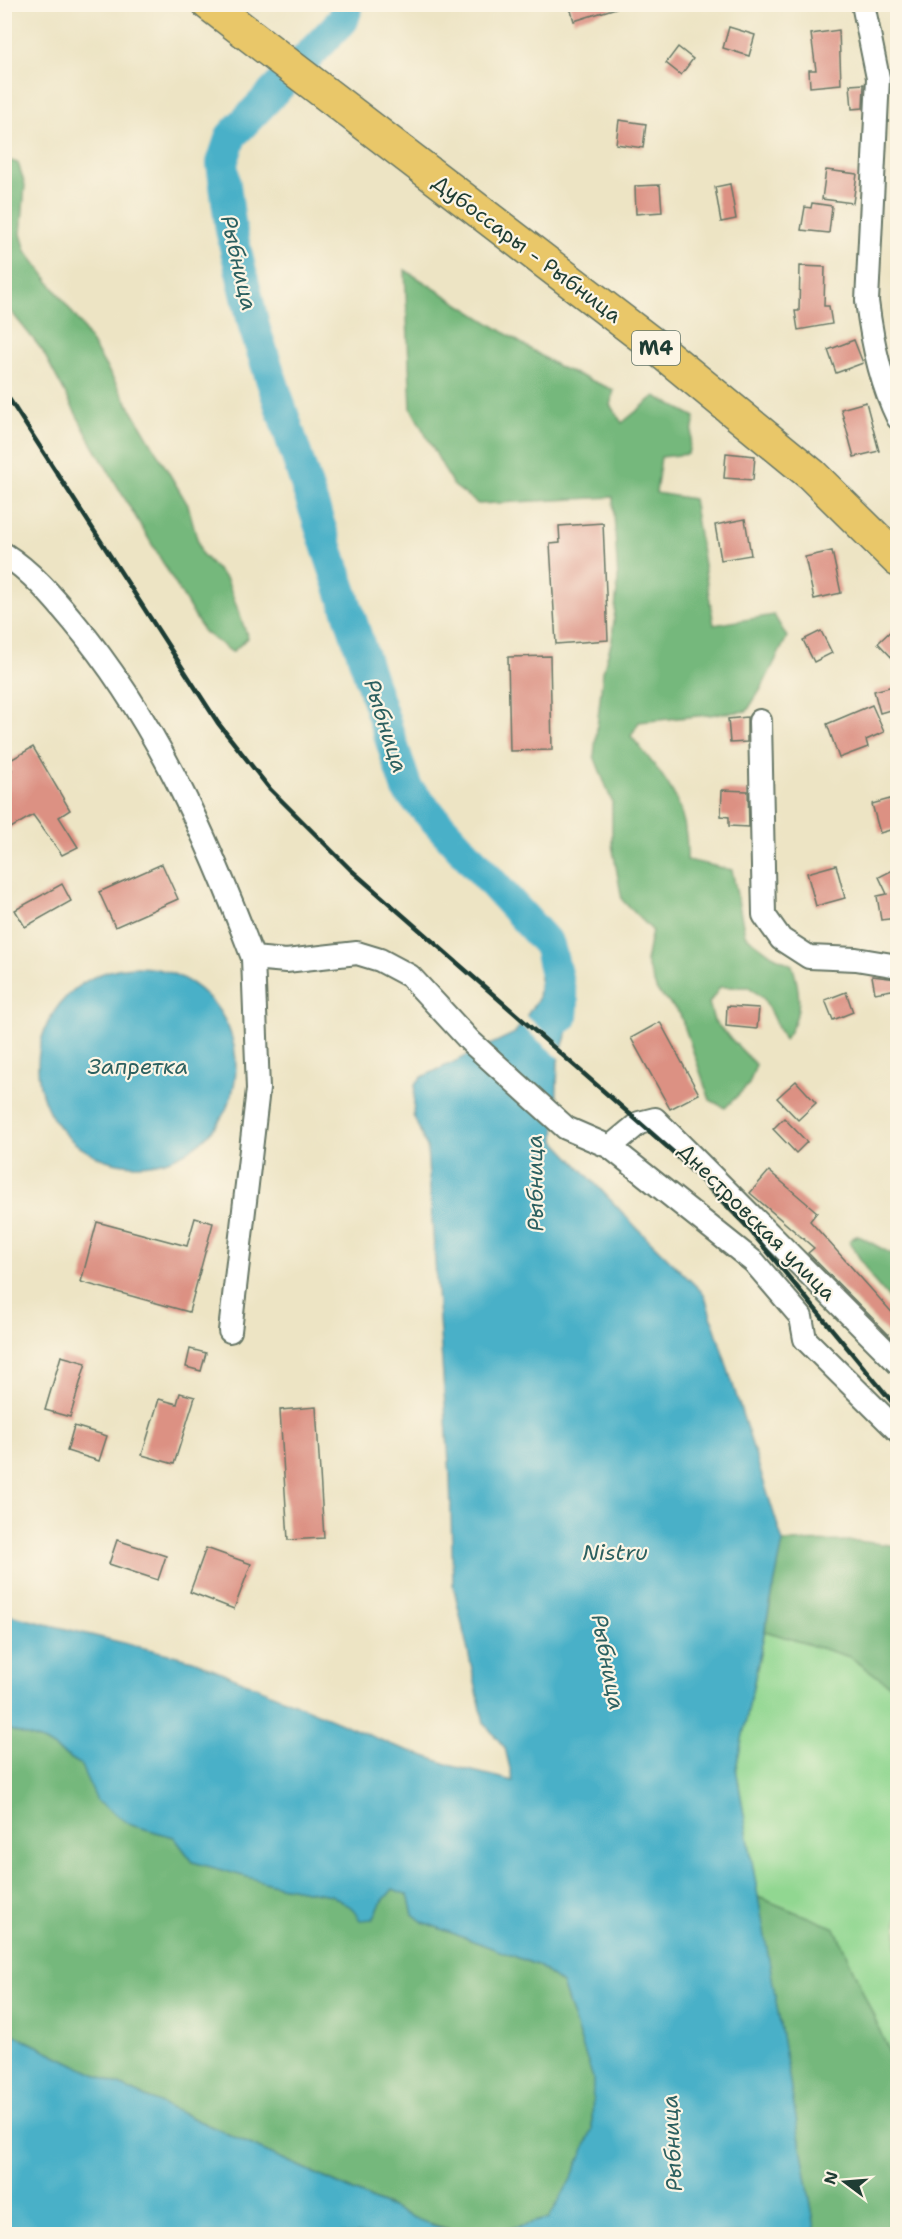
<svg xmlns="http://www.w3.org/2000/svg" width="902" height="2239" viewBox="0 0 902 2239" font-family="'Shantell Sans',sans-serif">
  <style>
    .green { fill: #91d791; stroke: #588a62; stroke-width: 1.5 }
    .forest { fill: #74b87b; stroke: #4a7a58; stroke-width: 1.5 }
    .water { fill: #49b0c8; stroke: #34767e; stroke-width: 1.5 }
    .pier { fill: #ede4c4 }
    .lines { fill: none; stroke-linecap: round; stroke-linejoin: round }
    .river { stroke: #49b0c8; stroke-width: 32 }
    .building { fill: #dc9183 }
    .minor-casing { stroke: #677766; stroke-width: 26 }
    .highway-casing { stroke: #677766; stroke-width: 36 }
    .minor { stroke: #fff; stroke-width: 22 }
    .highway { stroke: #e9c769; stroke-width: 33 }
    .rail { stroke: #1f3d34; stroke-width: 4.5 }
    .labels { text-anchor: middle; dominant-baseline: central; stroke-width: 4.5; stroke-linejoin: round; paint-order: stroke }
    .shield { fill: #fcf5e5; stroke: #617469; stroke-width: 1.5 }
    .shield-label { font-size: 20px; font-weight: bold; fill: #1f3d34 }
    .street-label { font-size: 21px; fill: #1f3d34; stroke: #fcf5e5 }
    .water-label { font-size: 22px; font-style: italic; fill: #2c6060; stroke: #fcf5e5 }
  </style>
  <rect width="100%" height="100%" fill="#fcf5e5"/>
  <filter id="ink" filterUnits="userSpaceOnUse"><feTurbulence type="fractalNoise" baseFrequency=".0167" numOctaves="2"/><feDisplacementMap in="SourceGraphic" scale="12" xChannelSelector="R" yChannelSelector="G"/><feConvolveMatrix kernelMatrix="1 2 1 2 8 2 1 2 1" color-interpolation-filters="sRGB"/></filter>
  <filter id="wash" filterUnits="userSpaceOnUse"><feTurbulence type="fractalNoise" baseFrequency=".008" numOctaves="4" result="noise"/><feDisplacementMap in="SourceGraphic" scale="24" xChannelSelector="R" yChannelSelector="G"/><feGaussianBlur stdDeviation="1.35" result="paint"/><feColorMatrix in="noise" values="0 0 0 0 0 0 0 0 0 0 0 0 0 0 0 0 0 1.4 0 .05"/><feComposite in="paint" operator="in"/></filter>
  <g filter="url(#wash)">
    <rect width="100%" height="100%" fill="#ede4c4"/>
    <!-- green -->
    <path class="green" d="M765 1631 850 1657 897 1690V2101L892 2059 835 1928 758 1897 736 1768Z"/>
    <!-- forest -->
    <g class="forest">
      <path d="M4 159 18 163 25 185 21 234 26 251 80 323 188 505 201 553 227 580 248 638 232 652 204 632 90 440 42 350 5 304Z"/>
      <path d="M405 270 559 367 614 390 610 405 622 423 655 396 695 417 688 454 661 457 656 493 693 499 714 625 774 615 787 637 761 689 747 711 639 722 631 736C665 779 689 801 687 860L732 870 745 935 772 955 792 965C801 991 803 1017 784 1040L764 999 749 987H720L709 1003 714 1021 756 1065 749 1084 725 1108 710 1100 680 1014 657 991 646 962 652 930 622 900 612 844V802L594 756 603 671 612 640 618 580 613 497 478 504 453 485 411 408Z"/>
      <path d="M857 1235 897 1257V1308L873 1280 849 1241Z"/>
      <path d="M857 1541 897 1546V1690L850 1657 765 1631 783 1542Z"/>
      <path d="M4 1728 45 1742 80 1764 98 1801 131 1825 174 1837 193 1862 279 1886 331 1895 373 1919 381 1903 393 1889 408 1894 413 1914 423 1922 537 1965 562 1984 593 2078 592 2130 571 2179 550 2218 508 2229 468 2234 421 2221 86 2070 5 2030Z"/>
      <path d="M758 1897 835 1928 892 2059 898 2101 897 2234H816Z"/>
    </g>
    <!-- water -->
    <g class="water">
      <circle cx="137" cy="1066" r="99"/>
      <path d="M570 974 572 1017 558 1061 555 1141 635 1226 704 1294 783 1542 736 1768 816 2234H5L4 2030 86 2070 382 2204C409 2216 437 2229 466 2234 489 2237 527 2224 549 2218L571 2179 592 2130 593 2078 562 1984 537 1965 423 1922 413 1914 408 1895 393 1889 381 1903 373 1919 360 1920 351 1907 331 1895 279 1886 193 1862 174 1837 131 1825 97 1801 80 1764 45 1742 4 1728 5 1614 193 1660 390 1744 456 1767 513 1781 505 1748 484 1723 453 1584 450 1477 427 1148 413 1115 415 1084 422 1077 515 1033 538 999 540 976Z"/>
    </g>
    <!-- pier -->
    <path class="pier" d="M524 1014 565 1049 561 1060 518 1023Z"/>
    <g class="lines">
      <!-- river -->
      <path class="river" d="M348 4 343 20 231 136 222 163 231 230 255 330 407 789 549 945 563 1003 562 1017"/>
    </g>
    <g id="blocks">
      <!-- building -->
      <g class="building">
        <path d="M569 4H615L616 8 574 21Z"/>
        <path d="M729 27 755 35 749 56 723 48Z"/>
        <path d="M839 30 841 84 810 87 809 70H816L811 34Z"/>
        <path d="M678 47 693 59 681 75 666 63Z"/>
        <path d="M864 84 863 108 852 109 850 85Z"/>
        <path d="M619 120 646 124 643 148 616 144Z"/>
        <path d="M826 170 857 174 853 203 822 199Z"/>
        <path d="M730 184 736 219 721 222 715 187Z"/>
        <path d="M660 185 662 212 636 214 635 186Z"/>
        <path d="M812 203 832 206 829 233 801 230 805 207 811 208Z"/>
        <path d="M800 266 825 267 824 306H829L832 324 798 330 795 311H799Z"/>
        <path d="M854 340 863 363 836 373 828 350Z"/>
        <path d="M866 402 879 451 854 457 841 409Z"/>
        <path d="M726 453 755 456 753 480 724 478Z"/>
        <path d="M745 519 751 555 721 560 715 525Z"/>
        <path d="M603 523 608 640 556 644 550 544 560 543 559 526Z"/>
        <path d="M832 551 841 593 814 599 805 557Z"/>
        <path d="M897 625V663L878 643Z"/>
        <path d="M821 631 832 653 814 662 803 640Z"/>
        <path d="M550 656 552 750 510 751 508 657Z"/>
        <path d="M897 685V708L880 713 874 691Z"/>
        <path d="M872 705 884 732 866 740 868 747 839 758 827 724Z"/>
        <path d="M747 717V742L730 743 728 719Z"/>
        <path d="M33 747 70 810 59 817 78 847 62 855 33 815 4 832V774L12 770 7 762Z"/>
        <path d="M722 790 748 791 749 827 729 826V817L721 816Z"/>
        <path d="M897 797V828L880 833 872 804Z"/>
        <path d="M162 864 178 899 115 927 99 892Z"/>
        <path d="M836 865 845 898 816 906 807 873Z"/>
        <path d="M897 868V918L881 920 877 896 887 894 879 877Z"/>
        <path d="M62 884 71 901 25 927 15 910Z"/>
        <path d="M872 976 897 979V989L875 993Z"/>
        <path d="M846 992 853 1012 833 1020 825 1000Z"/>
        <path d="M727 1006 759 1008 757 1029 726 1026Z"/>
        <path d="M660 1022 699 1094 670 1109 631 1038Z"/>
        <path d="M796 1081 816 1103 798 1120 777 1098Z"/>
        <path d="M784 1118 807 1142 796 1153 773 1129Z"/>
        <path d="M769 1171 817 1212 810 1221 897 1318V1343L808 1253 814 1248 750 1193Z"/>
        <path d="M195 1218 213 1223 189 1312 81 1282 97 1222 187 1246Z"/>
        <path d="M190 1349 206 1353 201 1371 186 1367Z"/>
        <path d="M61 1356 86 1363 70 1417 45 1410Z"/>
        <path d="M180 1393 195 1397 174 1464 142 1455 159 1399 177 1404Z"/>
        <path d="M316 1407 324 1538 288 1540 280 1410Z"/>
        <path d="M74 1426 107 1436 99 1461 67 1451Z"/>
        <path d="M117 1540 166 1556 158 1580 109 1564Z"/>
        <path d="M206 1548 251 1564 234 1609 190 1592Z"/>
      </g>
    </g>
  </g>
  <g filter="url(#ink)">
    <use href="#blocks" fill-opacity="0" stroke="#677766" stroke-width="1.5"/>
    <g class="lines">
      <defs>
        <g id="minor">
          <path d="M863 4 878 78 867 301C872 341 880 382 898 418"/>
          <path d="M4 554C31 571 53 597 73 621 156 720 208 839 253 958L286 961 357 953 380 960 410 976 471 1042 566 1128 610 1147 754 1262 801 1317 805 1339 898 1431"/>
          <path d="M760 721 764 915 781 939 809 957 856 959 898 966"/>
          <path d="M610 1147 639 1123 655 1119 898 1363"/>
          <path d="M230 1331 258 1089 253 958"/>
        </g>
        <path id="highway" d="M209 4 651 343 812 475 898 560"/>
      </defs>
      <!-- minor casing -->
      <use href="#minor" class="minor-casing"/>
      <!-- highway casing -->
      <use href="#highway" class="highway-casing"/>
      <!-- minor -->
      <use href="#minor" class="minor"/>
      <!-- highway -->
      <use href="#highway" class="highway"/>
      <!-- rail -->
      <path class="rail" d="M4 391 218 723 270 789 350 869 696 1172 744 1223 898 1409"/>
    </g>
  </g>
  <g class="labels">
    <!-- shield labels -->
    <rect class="shield" x="632" y="331" width="48" height="34" rx="4.5"/>
    <g class="shield-label">
      <text x="656" y="348">M4</text>
    </g>
    <!-- street labels -->
    <g class="street-label">
      <text transform="translate(527 249) rotate(37)">Дубоссары - Рыбница</text>
      <text transform="translate(757 1222) rotate(45)">Днестровская улица</text>
    </g>
    <!-- water labels -->
    <g class="water-label">
      <text transform="translate(239 263) rotate(77)">Рыбница</text>
      <text transform="translate(386 726) rotate(72)">Рыбница</text>
      <text x="138" y="1066">Запретка</text>
      <text transform="translate(535 1183) rotate(-91)">Рыбница</text>
      <text x="615" y="1552">Nistru</text>
      <text transform="translate(608 1662) rotate(79)">Рыбница</text>
      <text transform="translate(672 2143) rotate(-93)">Рыбница</text>
    </g>
  </g>
  <!-- margin -->
  <rect width="902" height="2239" fill="none" stroke="#fcf5e5" stroke-width="24"/>
  <!-- north arrow -->
  <g transform="translate(845 2182) rotate(286)" stroke="#fcf5e5" stroke-width="4.5" paint-order="stroke">
  <path d="M0-4.5L10 22L0 15L-10 22Z" fill="#1f3d34"/>
  <text y="-9" font-size="16" font-weight="bold" text-anchor="middle" fill="#1f3d34">N</text>
  </g>
</svg>
